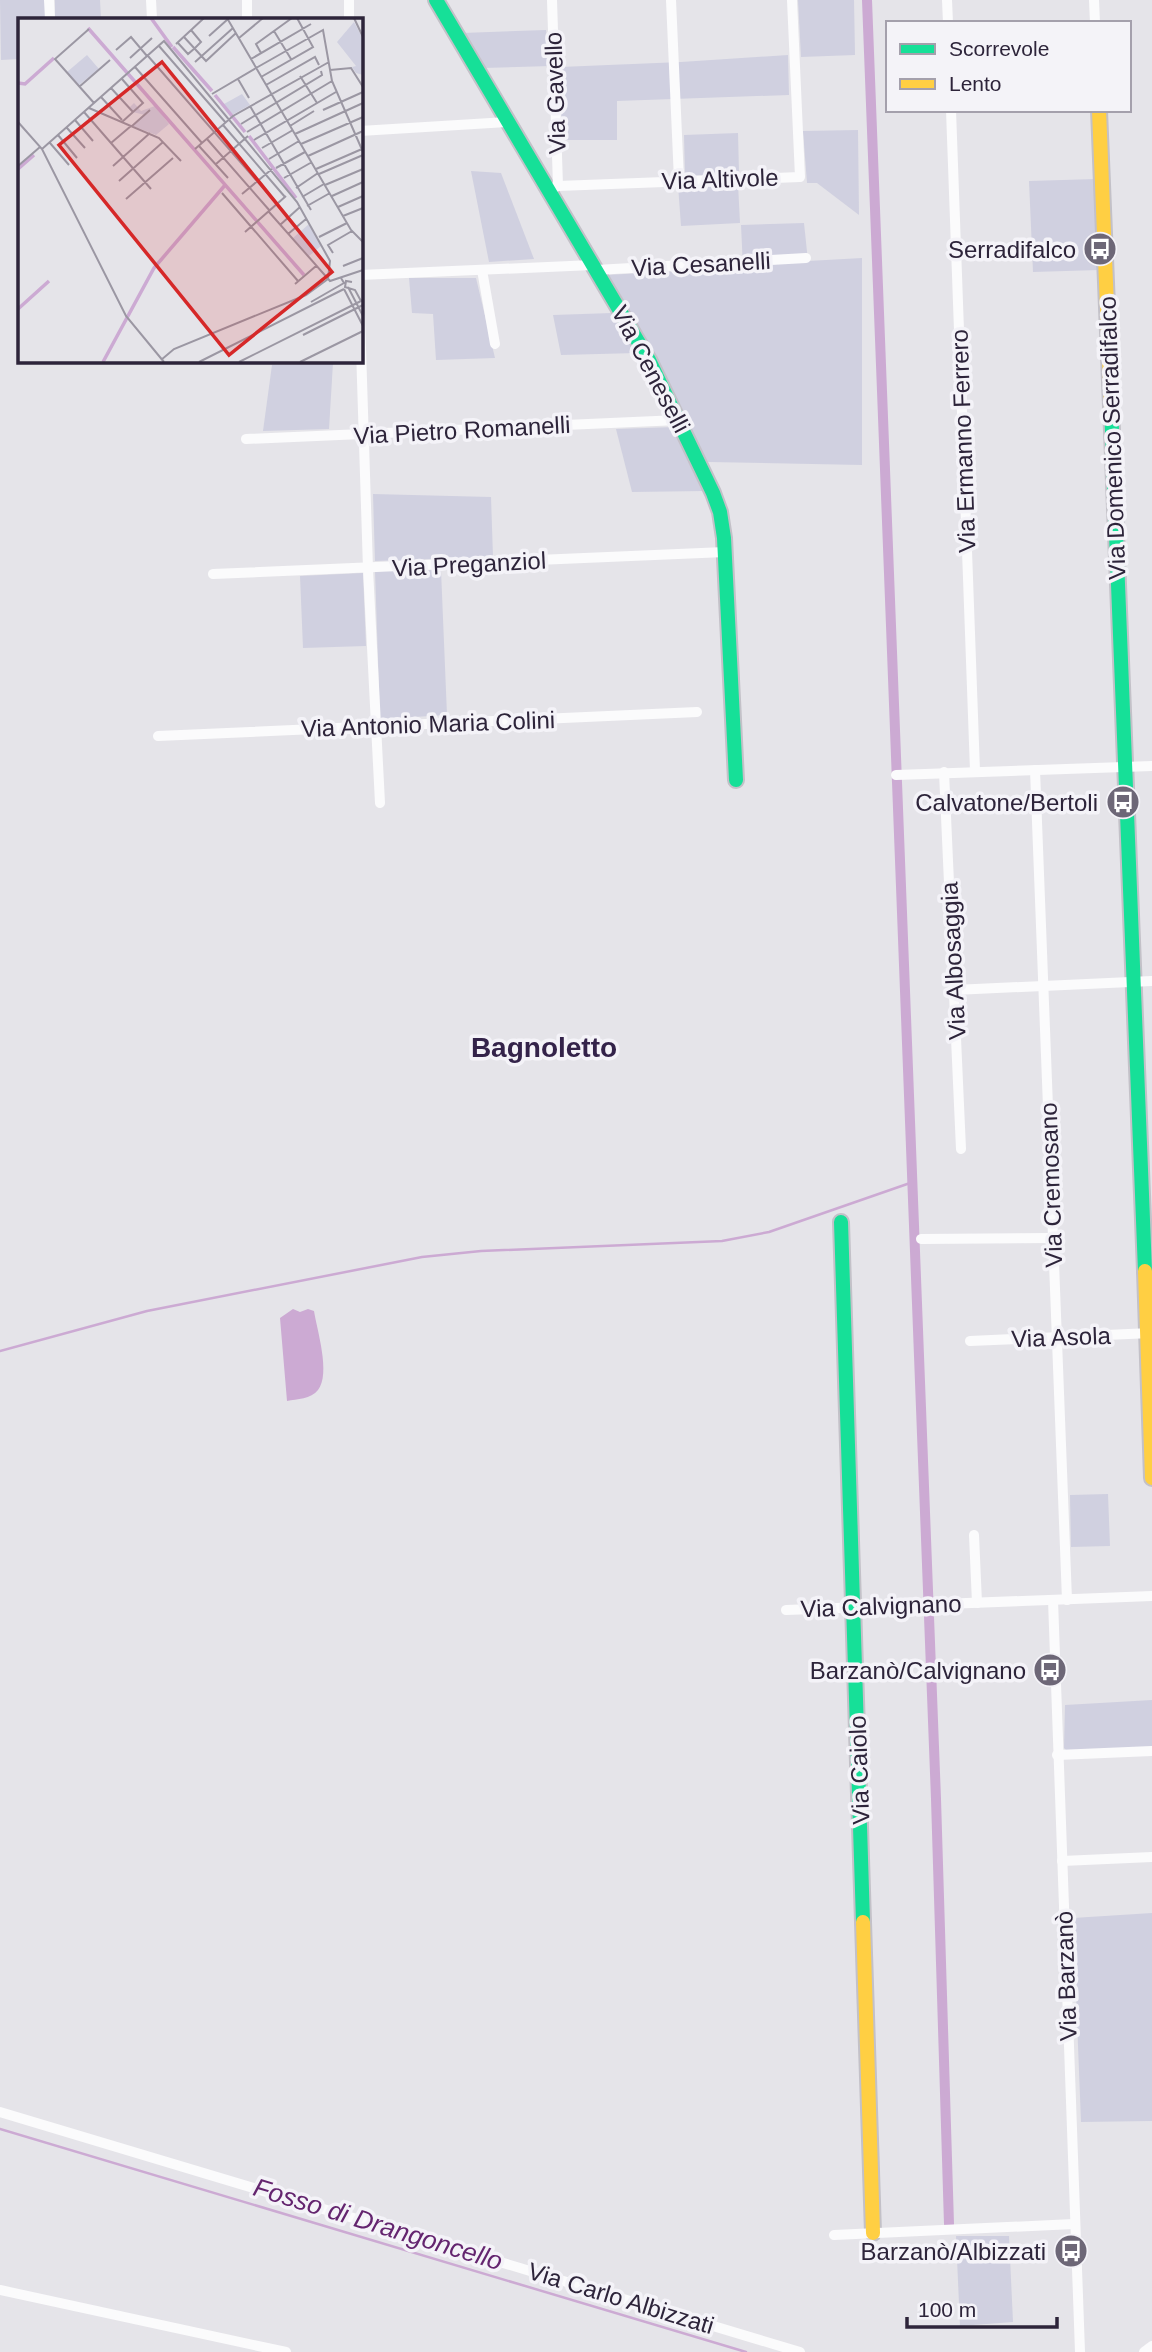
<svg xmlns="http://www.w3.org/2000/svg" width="1152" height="2352" viewBox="0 0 1152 2352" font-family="Arial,sans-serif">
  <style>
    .green { fill: #d0d0e0 }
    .water { fill: #ccaad3 }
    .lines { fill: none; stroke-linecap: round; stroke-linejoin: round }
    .stream { stroke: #ccaad3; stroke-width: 2.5 }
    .canal { stroke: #ccaad3; stroke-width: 10 }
    .fast-casing { stroke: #c3c1c8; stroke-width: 18 }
    .slow-casing { stroke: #c3c1c8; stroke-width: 18 }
    .street { stroke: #fbfbfc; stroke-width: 10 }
    .fast { stroke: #16e098; stroke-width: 14 }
    .slow { stroke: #ffcf43; stroke-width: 14 }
    .labels { text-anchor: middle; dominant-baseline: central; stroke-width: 7; stroke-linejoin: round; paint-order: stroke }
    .street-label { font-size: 24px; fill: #2d243a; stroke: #f4f3f8 }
    .poi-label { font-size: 24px; fill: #2d243a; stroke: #f4f3f8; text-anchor: end }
    .water-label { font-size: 26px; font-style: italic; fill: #64256f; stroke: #f4f3f8 }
    .quarter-label { font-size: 28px; font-weight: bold; fill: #34234a; stroke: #f4f3f8 }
    .inset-river { fill: none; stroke: #ccaad3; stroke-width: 3.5 }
    .inset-road { fill: none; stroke: #9b97a3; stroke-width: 2 }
    .view { fill: #d62828; fill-opacity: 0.15; stroke: #d62828; stroke-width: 3.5 }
    .inset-edge { fill: none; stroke: #2d243a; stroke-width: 3.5 }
  </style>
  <rect width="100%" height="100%" fill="#e5e4e9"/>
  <!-- green -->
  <g class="green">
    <path d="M0 0H45V19H19V59L1 60Z"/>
    <path d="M55 0H100L101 19H55Z"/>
    <path d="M798 0H854L855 55 801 57Z"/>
    <path d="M546 30 551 66 483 68 462 33Z"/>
    <path d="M788 55 789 95 617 101V140H562L560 67 681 62Z"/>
    <path d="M858 130 859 215 817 183H807L803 131Z"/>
    <path d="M738 133 739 173 685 176 684 135Z"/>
    <path d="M471 171 501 173 534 259 489 262Z"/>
    <path d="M1096 179 1099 270 1033 272 1029 181Z"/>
    <path d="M738 184 740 223 681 226 678 185Z"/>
    <path d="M804 223 808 261 862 258V465L708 462 605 275 743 268 741 225Z"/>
    <path d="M409 278H476L495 358 436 360 433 314 412 313Z"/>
    <path d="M612 313 637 353 561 355 553 315Z"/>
    <path d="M333 363 329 429 263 431 272 365Z"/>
    <path d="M675 427 705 491 632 492 616 429Z"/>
    <path d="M373 494 491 497 493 557 375 561Z"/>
    <path d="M441 570 447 715 380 719 375 571Z"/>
    <path d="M363 573 366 646 303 648 300 576Z"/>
    <path d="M1108 1494 1110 1546 1071 1547 1070 1495Z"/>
    <path d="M1152 1700V1748L1067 1751 1064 1748 1065 1705Z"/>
    <path d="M1152 1913V2121L1081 2122 1073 1918Z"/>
    <path d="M956 2236H1009L1013 2322 960 2326Z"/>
  </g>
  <!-- water -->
  <path class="water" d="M293 1309 300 1312 308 1309 314 1311C317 1330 331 1374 318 1390 311 1399 297 1399 287 1401L280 1318Z"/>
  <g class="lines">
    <!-- stream -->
    <g class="stream">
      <path d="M0 1351 147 1311 422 1257 481 1251 722 1241 769 1232 913 1182"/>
      <path d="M0 2129 746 2352"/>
    </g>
    <!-- canal -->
    <path class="canal" d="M867 0 936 1799 949 2224"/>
    <defs>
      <g id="fast">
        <path d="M436 0 649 360 713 493 720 512 724 538 736 780"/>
        <path d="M1111 406 1145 1271"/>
        <path d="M841 1222 863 1922"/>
      </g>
      <g id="slow">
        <path d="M1099 110 1111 406"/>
        <path d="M1145 1271 1152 1478"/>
        <path d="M863 1922 873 2233"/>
      </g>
    </defs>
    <!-- fast casing -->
    <use href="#fast" class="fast-casing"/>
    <!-- slow casing -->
    <use href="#slow" class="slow-casing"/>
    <!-- street -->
    <g class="street">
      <path d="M49 0 50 19"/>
      <path d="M151 0 152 19"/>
      <path d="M247 0V19"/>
      <path d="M349 0V19"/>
      <path d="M552 0 558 186"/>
      <path d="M671 0 679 180"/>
      <path d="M947 0 948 23"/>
      <path d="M1094 0 1095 23"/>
      <path d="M951 110 975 771"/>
      <path d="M360 131 507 122"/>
      <path d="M548 190 558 186 800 177 792 0"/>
      <path d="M482 270 495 344"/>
      <path d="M596 270 806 258"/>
      <path d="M360 275 593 265"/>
      <path d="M360 317 368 569 380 803"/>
      <path d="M246 439 679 420"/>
      <path d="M213 574 725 552"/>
      <path d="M158 736 697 712"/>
      <path d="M1035 770 1067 1600"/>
      <path d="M944 772 961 1149"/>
      <path d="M896 775 1152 766"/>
      <path d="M954 990 1152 981"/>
      <path d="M921 1239 1052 1238"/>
      <path d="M970 1341 1151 1333"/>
      <path d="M974 1535 977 1603"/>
      <path d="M1053 1600 1080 2352"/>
      <path d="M786 1610 1152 1596"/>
      <path d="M1057 1755 1152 1751"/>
      <path d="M1062 1861 1152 1857"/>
      <path d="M0 2112 800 2352"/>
      <path d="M834 2235 1074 2224"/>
      <path d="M0 2290 286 2352"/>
      <path d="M1144 2352 1152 2346"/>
    </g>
    <!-- fast -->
    <use href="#fast" class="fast"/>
    <!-- slow -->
    <use href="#slow" class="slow"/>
  </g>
  <!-- icons -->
  <defs>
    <symbol id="bus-disc" viewBox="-11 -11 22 22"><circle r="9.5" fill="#6d6777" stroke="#f4f3f8"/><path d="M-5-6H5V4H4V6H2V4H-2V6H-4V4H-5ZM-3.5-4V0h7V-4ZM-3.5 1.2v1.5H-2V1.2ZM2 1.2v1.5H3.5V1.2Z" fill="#fff"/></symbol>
  </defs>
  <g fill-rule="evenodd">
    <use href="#bus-disc" x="1081" y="230" width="38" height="38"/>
    <use href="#bus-disc" x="1104" y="783" width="38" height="38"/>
    <use href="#bus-disc" x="1031" y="1651" width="38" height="38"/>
    <use href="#bus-disc" x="1052" y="2232" width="38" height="38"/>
  </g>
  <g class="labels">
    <!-- street labels -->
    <g class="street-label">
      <text transform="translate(555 93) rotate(-92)">Via Gavello</text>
      <text transform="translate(720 179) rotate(-2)">Via Altivole</text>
      <text transform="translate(701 264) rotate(-3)">Via Cesanelli</text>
      <text transform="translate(651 369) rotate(62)">Via Ceneselli</text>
      <text transform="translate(462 430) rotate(-3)">Via Pietro Romanelli</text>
      <text transform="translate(1112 438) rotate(-92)">Via Domenico Serradifalco</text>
      <text transform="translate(963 441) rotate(-92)">Via Ermanno Ferrero</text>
      <text transform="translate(469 564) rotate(-3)">Via Preganziol</text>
      <text transform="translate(428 724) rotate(-2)">Via Antonio Maria Colini</text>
      <text transform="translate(953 961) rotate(-93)">Via Albosaggia</text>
      <text transform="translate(1051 1185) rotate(-92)">Via Cremosano</text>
      <text transform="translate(1061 1337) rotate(-2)">Via Asola</text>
      <text transform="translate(881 1606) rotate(-2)">Via Calvignano</text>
      <text transform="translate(859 1770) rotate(-92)">Via Caiolo</text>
      <text transform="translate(1066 1976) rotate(-92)">Via Barzanò</text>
      <text transform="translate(621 2298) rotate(17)">Via Carlo Albizzati</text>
    </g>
    <!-- poi labels -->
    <g class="poi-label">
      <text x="1076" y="249">Serradifalco</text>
      <text x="1098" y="802">Calvatone/Bertoli</text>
      <text x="1026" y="1670">Barzanò/Calvignano</text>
      <text x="1046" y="2251">Barzanò/Albizzati</text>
    </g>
    <!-- water labels -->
    <g class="water-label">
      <text transform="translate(378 2224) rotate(17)">Fosso di Drangoncello</text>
    </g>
    <!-- quarter labels -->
    <g class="quarter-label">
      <text x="544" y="1047">Bagnoletto</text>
    </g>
  </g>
  <!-- overview -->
  <g transform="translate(18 18)">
    <rect width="345" height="345" fill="#e5e4e9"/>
    <path d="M336 4 345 21V57L338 55 334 49 338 48 319 24ZM69 37 81 51 61 67 49 54ZM224 76 232 87 214 97 206 86ZM116 85 123 93 137 88 151 106 138 117 115 108 127 97 115 94 112 89ZM291 206 303 228 291 238 275 220Z" fill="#d0d0e0"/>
    <path class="inset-river" d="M133 0 154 29M70 10 286 257M155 29 194 73M0 65 7 66 36 40M197 77 227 114M231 118 278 180M0 151 16 137M0 291 31 263M85 344 136 250 208 166"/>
    <path class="inset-road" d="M209 0 333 212 345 224M336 0 345 19M71 11 37 41 76 85M256 13 273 41M191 18 210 1M166 19 188 43 218 15M221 20 245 0M160 25 170 36 177 30 183 24 173 12M158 26 186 0M141 28 208 105M98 32 113 19 129 38M243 35 238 26 274 0M130 38 259 186M112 40 134 20M233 41 293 6M177 44 215 10M117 49 184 125M238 50 305 12 314 63 345 134M312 52 333 50 345 69M282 58 299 85M243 59 295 29 279 0M104 61 125 85 104 104M220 61 231 80M248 67 297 39 301 47M61 69 92 42M93 70 115 94M194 76 238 50M83 79 104 102M232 88 293 192M71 90 141 120 163 143M305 92 345 74M66 94 133 171M57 102 75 123M0 104 24 131 108 298 146 344M223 106 304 57 303 53M205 107 267 179M114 108 132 92M272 108 296 93M49 110 67 130M229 114 314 63M277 116 345 85M40 117 59 140M189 121 252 193M236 122 318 74M32 125 51 147M93 125 113 108M283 126 345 99M181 128 210 160M244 130 275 112M24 131 146 23 279 184 312 243 310 261 288 277 156 331 143 342M177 131 215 98 311 44M290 138 345 113M251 141 281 123M198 146 230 118M0 148 22 129M95 148 132 115M258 150 287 134M298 151 344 131M301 156 345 137M266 160 294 144M101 163 145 124M307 167 345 151M278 170 300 155M204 175 280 263M224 176 254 151M314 178 345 164M284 179 306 166M108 181 155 140M289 188 312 175M320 189 345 178M251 194 312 263 345 252M325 198 345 190M262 207 282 189M227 214 268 178M270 216 288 201M301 219 329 205M315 235 310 227 334 213M325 248 345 240M334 264 328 263 327 269 337 272 343 283M277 266 298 248M330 269 345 298M326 271 345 308M293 284 326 265 323 260M285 317 345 287M181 344 326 271M221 344 345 282M282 344 345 313"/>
    <path class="view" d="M144 44 314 254 211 337 41 127Z"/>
    <rect width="345" height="345" class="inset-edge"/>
  </g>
  <!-- legend -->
  <rect x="886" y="21" width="245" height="91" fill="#f4f3f8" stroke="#a4a0ac" stroke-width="2"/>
  <rect x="900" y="44" width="35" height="10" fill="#16e098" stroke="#a4a0ac" stroke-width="2"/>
  <text x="949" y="56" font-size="21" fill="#2d243a">Scorrevole</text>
  <rect x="900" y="79" width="35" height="10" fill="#ffcf43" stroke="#a4a0ac" stroke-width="2"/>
  <text x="949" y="91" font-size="21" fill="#2d243a">Lento</text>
  <!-- scale -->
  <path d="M907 2317v10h150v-10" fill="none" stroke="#2d243a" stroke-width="3.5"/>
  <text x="918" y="2317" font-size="21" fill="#2d243a" stroke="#f4f3f8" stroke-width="5" paint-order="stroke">100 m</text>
</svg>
